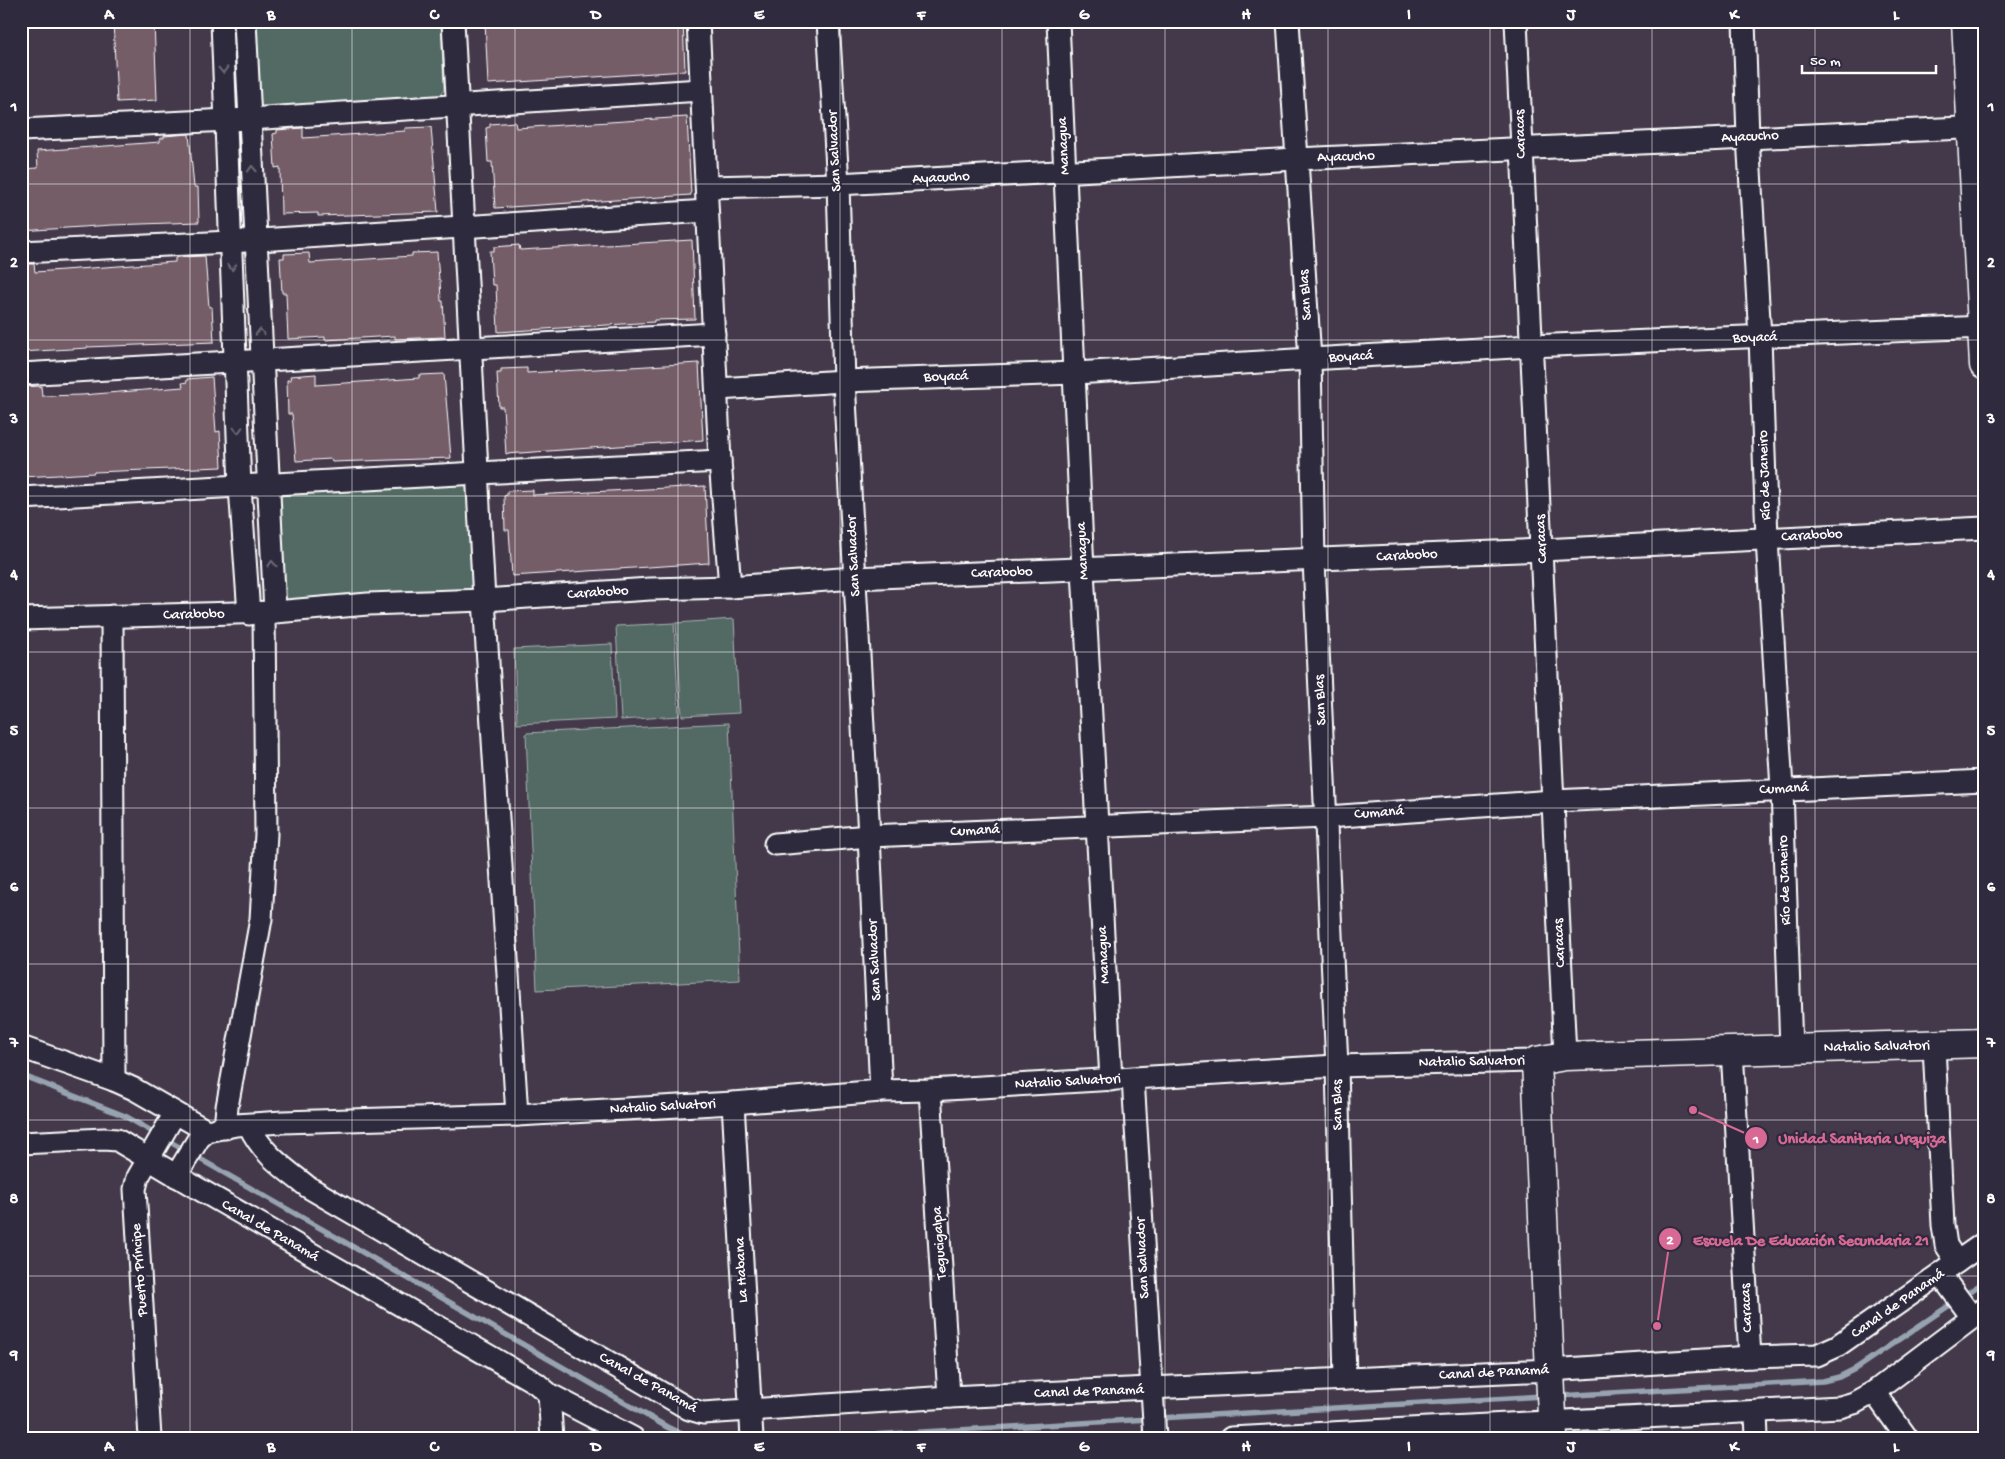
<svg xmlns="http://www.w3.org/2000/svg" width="2005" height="1459" viewBox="0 0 2005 1459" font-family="'Gochi Hand',sans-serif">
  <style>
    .green { fill: #536964; stroke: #a9b4b2 }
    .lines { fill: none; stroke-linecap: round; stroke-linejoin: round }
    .stream { stroke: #97a3b1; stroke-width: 5.5 }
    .building { fill: #755d68; stroke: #fff }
    .street-casing { stroke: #fff; stroke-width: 25 }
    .secondary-casing { stroke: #fff; stroke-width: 31 }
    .street { stroke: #2f2a3d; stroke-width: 21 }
    .secondary { stroke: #2f2a3d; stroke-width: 28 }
    .oneway { stroke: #6d6a77 }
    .grid { fill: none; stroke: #fff; stroke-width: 1; stroke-opacity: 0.55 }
    .labels { text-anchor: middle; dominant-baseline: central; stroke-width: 4.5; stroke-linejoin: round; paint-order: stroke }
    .street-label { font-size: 15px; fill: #fff; stroke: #2f2a3d }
    .leader { fill: none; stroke: #d76994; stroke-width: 2 }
    .callout-dot { fill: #d76994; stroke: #2f2a3d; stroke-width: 2 }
    .mark-label { font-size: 15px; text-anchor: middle; font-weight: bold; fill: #fff }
    .callout-label { font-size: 16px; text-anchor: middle; font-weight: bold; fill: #d76994; stroke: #2f2a3d; stroke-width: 4.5; stroke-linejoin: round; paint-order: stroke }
    .neatline { fill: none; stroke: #fff; stroke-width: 2 }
    .grid-label { font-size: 16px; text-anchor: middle; font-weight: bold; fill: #fff }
  </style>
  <rect width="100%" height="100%" fill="#44394a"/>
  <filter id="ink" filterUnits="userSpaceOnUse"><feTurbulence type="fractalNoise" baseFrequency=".02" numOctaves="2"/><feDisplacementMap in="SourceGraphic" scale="10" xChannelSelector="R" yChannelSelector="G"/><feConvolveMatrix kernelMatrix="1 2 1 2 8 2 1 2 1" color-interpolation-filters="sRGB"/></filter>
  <g filter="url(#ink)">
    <!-- green -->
    <g class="green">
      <path d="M250 21H441L444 90 438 98 259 110Z"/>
      <path d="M478 473 484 600 275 612 268 485Z"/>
      <path d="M734 619 739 713 682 716 676 623Z"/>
      <path d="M674 623 679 716 621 720 616 626Z"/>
      <path d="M612 644 615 719 517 724 514 649Z"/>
      <path d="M729 723 740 980 537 990 526 733Z"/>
    </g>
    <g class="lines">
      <!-- stream -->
      <g class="stream">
        <path d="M21 1075 125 1116 667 1427 686 1436 693 1438"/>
        <path d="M1558 1396 1823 1381 1839 1377 1855 1369 1984 1282"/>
        <path d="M1159 1418 1544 1396"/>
        <path d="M817 1438 1150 1419"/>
      </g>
    </g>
    <!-- building -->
    <g class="building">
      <path d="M113 21H154L157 100 117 102Z"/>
      <path d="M485 21H683L685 71 488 84Z"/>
      <path d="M687 117 691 195 495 208 492 162H488L486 128 490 127V124L515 122 516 128Z"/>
      <path d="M431 127 438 212 318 216V213L281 214 280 167 275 168 273 134 277 133V130L303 128V138L405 131V128Z"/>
      <path d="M189 134 194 187H198L199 222 112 225 21 231V169L38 168 37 151 160 142V138H164V136Z"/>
      <path d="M692 240 695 319 654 320V322L498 332 496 285H492L490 251H494V247L519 245 520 250Z"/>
      <path d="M437 252 439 280H440L441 301H443L445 337 395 339V336L325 340V337L288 339 286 293H282L280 258H284V254L309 253 310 263 412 256V253Z"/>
      <path d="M205 256 209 307H212L214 342 87 347V348L21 352V264H34L35 272 175 262V258L179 257Z"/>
      <path d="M699 363 703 440 506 454 503 407H499L497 373H501V369L527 368V373Z"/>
      <path d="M316 374V385L419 378V375L444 374 451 458 332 462 331 459 296 461 292 414H288L287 380H291L290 376Z"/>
      <path d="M212 377 216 432 220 431 222 467 94 472V473L22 477 21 387 41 386 42 396 82 395 183 387 182 383 187 382V379Z"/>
      <path d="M705 486 709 563 512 576 509 530H505L504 496 507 495V491L533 490V495Z"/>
    </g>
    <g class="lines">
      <defs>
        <g id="street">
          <path d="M222 21 240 487 249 614"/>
          <path d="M245 21 275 612"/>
          <path d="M453 21 484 600 517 1115"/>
          <path d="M698 21 720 461 730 587"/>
          <path d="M828 21 838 184 844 381 869 836 881 1091"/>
          <path d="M1058 21 1083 570 1111 1080"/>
          <path d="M1288 21 1310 359 1314 560 1337 1066 1345 1379"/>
          <path d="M1516 21 1565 1056"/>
          <path d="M1744 21 1748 137 1760 337 1767 539 1782 789 1791 1049"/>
          <path d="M21 130 249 119 701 90"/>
          <path d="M708 187 838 184 1297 159 1984 127"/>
          <path d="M21 252 230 242 707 211"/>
          <path d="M21 374C252 360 483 349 714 334"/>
          <path d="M718 389 844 381 1075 373 1531 346 1984 327"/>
          <path d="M21 498 478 473 720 461"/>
          <path d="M112 616 114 1080"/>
          <path d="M21 619 275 612 368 604 484 600 650 589 730 587 855 578 1542 550 1984 528"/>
          <path d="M775 844 869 836 1327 817 1553 801 1984 781"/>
          <path d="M1934 1046 1943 1225 1946 1245 1957 1262"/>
          <path d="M21 1047 114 1080 134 1089 207 1131"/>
          <path d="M1732 1050 1750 1357"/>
          <path d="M1133 1078 1155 1438"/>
          <path d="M930 1090 949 1397"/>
          <path d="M733 1103 752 1438"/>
          <path d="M249 1125C262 1154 284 1168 308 1187L689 1409 703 1413 949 1397 1550 1370 1750 1357 1817 1355 1837 1346 1984 1243"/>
          <path d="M225 1128 227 1107 261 919 266 834 264 613"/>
          <path d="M21 1143 104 1139 117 1140 192 1185 536 1383 549 1394 633 1438"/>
          <path d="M176 1176 199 1138 207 1131 236 1125 283 1122 517 1115 733 1103 881 1091 930 1090 1337 1066 1536 1061"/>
          <path d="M1940 1274 1972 1317"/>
          <path d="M1874 1392 1907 1438"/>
          <path d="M549 1394 552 1438"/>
          <path d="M1756 1413 1757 1438"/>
          <path d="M150 1438 135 1189 138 1177 175 1113"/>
          <path d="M1231 1438 1840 1407 1854 1403 1874 1392 1984 1309"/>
        </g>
        <g id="secondary">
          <path d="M1966 21 1984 365"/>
          <path d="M1553 1438 1536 1061 1565 1056 1984 1043"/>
        </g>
      </defs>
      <!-- street casing -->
      <use href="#street" class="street-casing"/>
      <!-- secondary casing -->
      <use href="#secondary" class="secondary-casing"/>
      <!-- street -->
      <use href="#street" class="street"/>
      <!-- secondary -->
      <use href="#secondary" class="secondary"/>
    </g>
    <!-- one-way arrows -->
    <defs><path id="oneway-chevron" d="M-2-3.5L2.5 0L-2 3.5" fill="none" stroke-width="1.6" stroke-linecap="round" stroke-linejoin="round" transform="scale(1.25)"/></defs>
    <g class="oneway">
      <use href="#oneway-chevron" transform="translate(223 70) rotate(88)"/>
      <use href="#oneway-chevron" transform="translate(252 169) rotate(-93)"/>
      <use href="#oneway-chevron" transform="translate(232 267) rotate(87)"/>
      <use href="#oneway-chevron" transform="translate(260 332) rotate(-92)"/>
      <use href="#oneway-chevron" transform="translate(238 430) rotate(88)"/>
      <use href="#oneway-chevron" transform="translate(272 564) rotate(-93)"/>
    </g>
  </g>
  <!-- grid -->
  <path class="grid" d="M190 21V1438M352 21V1438M515 21V1438M678 21V1438M840 21V1438M1002 21V1438M1165 21V1438M1328 21V1438M1490 21V1438M1652 21V1438M1815 21V1438M21 184H1984M21 340H1984M21 496H1984M21 652H1984M21 808H1984M21 964H1984M21 1120H1984M21 1276H1984"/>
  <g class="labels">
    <!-- street labels -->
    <g class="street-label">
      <text transform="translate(1521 134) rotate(-92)">Caracas</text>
      <text transform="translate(1750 137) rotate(-3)">Ayacucho</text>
      <text transform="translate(1064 146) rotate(-93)">Managua</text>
      <text transform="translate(835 151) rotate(-93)">San Salvador</text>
      <text transform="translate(1346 157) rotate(-2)">Ayacucho</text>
      <text transform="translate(941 178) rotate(-3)">Ayacucho</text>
      <text transform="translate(1306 295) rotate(-94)">San Blas</text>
      <text transform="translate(1755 338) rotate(-2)">Boyacá</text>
      <text transform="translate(1351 357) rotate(-3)">Boyacá</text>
      <text transform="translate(946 377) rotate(-2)">Boyacá</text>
      <text transform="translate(1765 475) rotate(-92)">Río de Janeiro</text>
      <text transform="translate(1812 536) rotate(-3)">Carabobo</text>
      <text transform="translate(1542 539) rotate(-93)">Caracas</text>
      <text transform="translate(1083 551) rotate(-93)">Managua</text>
      <text transform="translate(854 556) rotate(-93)">San Salvador</text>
      <text transform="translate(1407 556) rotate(-3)">Carabobo</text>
      <text transform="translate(1002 573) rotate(-2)">Carabobo</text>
      <text transform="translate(598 593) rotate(-4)">Carabobo</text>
      <text transform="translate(194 615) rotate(-1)">Carabobo</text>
      <text transform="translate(1321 700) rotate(-93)">San Blas</text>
      <text transform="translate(1784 789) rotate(-3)">Cumaná</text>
      <text transform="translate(1379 813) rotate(-4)">Cumaná</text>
      <text transform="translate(975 831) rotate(-3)">Cumaná</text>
      <text transform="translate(1785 880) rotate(-92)">Río de Janeiro</text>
      <text transform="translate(1560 943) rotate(-93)">Caracas</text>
      <text transform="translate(1104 955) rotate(-93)">Managua</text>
      <text transform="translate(875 960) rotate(-93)">San Salvador</text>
      <text transform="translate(1877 1047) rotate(-1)">Natalio Salvatori</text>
      <text transform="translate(1472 1062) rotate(-1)">Natalio Salvatori</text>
      <text transform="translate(1068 1082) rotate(-3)">Natalio Salvatori</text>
      <text transform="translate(1338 1105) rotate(-91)">San Blas</text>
      <text transform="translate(663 1107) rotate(-3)">Natalio Salvatori</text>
      <text transform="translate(270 1231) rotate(30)">Canal de Panamá</text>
      <text transform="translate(940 1243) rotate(-94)">Tegucigalpa</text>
      <text transform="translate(1143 1258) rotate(-93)">San Salvador</text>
      <text transform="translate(140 1270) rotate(-94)">Puerto Príncipe</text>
      <text transform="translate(742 1270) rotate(-93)">La Habana</text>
      <text transform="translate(1898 1304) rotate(-35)">Canal de Panamá</text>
      <text transform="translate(1747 1308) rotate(-93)">Caracas</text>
      <text transform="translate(1494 1373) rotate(-3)">Canal de Panamá</text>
      <text transform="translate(648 1383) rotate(29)">Canal de Panamá</text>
      <text transform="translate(1089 1392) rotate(-2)">Canal de Panamá</text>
    </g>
  </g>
  <!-- callouts -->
  <path class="leader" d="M1693 1110L1756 1138M1657 1326L1670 1239"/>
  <g class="callout-dot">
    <circle cx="1693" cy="1110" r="5"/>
    <circle cx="1657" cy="1326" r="5"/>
    <circle cx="1756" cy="1138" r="12"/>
    <circle cx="1670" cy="1239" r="12"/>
  </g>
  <g class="mark-label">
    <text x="1756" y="1143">1</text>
    <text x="1670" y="1244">2</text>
  </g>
  <g class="callout-label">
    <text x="1862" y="1143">Unidad Sanitaria Urquiza</text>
    <text x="1811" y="1245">Escuela De Educación Secundaria 21</text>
  </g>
  <!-- margin -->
  <rect width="2005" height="1459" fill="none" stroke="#2f2a3d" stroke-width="55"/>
  <!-- scale -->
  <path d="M1802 65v8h134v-8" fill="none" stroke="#ffffff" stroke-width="2.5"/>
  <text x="1810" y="65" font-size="15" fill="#ffffff" stroke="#2f2a3d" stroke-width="4" paint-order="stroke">50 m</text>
  <rect x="28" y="28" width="1950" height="1404" class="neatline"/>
  <g class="grid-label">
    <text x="109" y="19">A</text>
    <text x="271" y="19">B</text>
    <text x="434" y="19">C</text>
    <text x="596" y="19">D</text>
    <text x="759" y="19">E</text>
    <text x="921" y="19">F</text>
    <text x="1084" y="19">G</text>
    <text x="1246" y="19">H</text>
    <text x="1409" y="19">I</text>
    <text x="1571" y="19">J</text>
    <text x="1734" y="19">K</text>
    <text x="1896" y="19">L</text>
    <text x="14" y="111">1</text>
    <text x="1991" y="111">1</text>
    <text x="14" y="267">2</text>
    <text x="1991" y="267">2</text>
    <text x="14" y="423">3</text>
    <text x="1991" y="423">3</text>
    <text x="14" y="579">4</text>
    <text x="1991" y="579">4</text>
    <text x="14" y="735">5</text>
    <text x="1991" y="735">5</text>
    <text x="14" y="891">6</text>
    <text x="1991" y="891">6</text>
    <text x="14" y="1047">7</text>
    <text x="1991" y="1047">7</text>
    <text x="14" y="1203">8</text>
    <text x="1991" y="1203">8</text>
    <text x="14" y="1359">9</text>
    <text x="1991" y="1359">9</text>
    <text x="109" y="1451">A</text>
    <text x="271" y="1451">B</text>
    <text x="434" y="1451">C</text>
    <text x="596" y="1451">D</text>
    <text x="759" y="1451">E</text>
    <text x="921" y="1451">F</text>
    <text x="1084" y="1451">G</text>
    <text x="1246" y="1451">H</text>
    <text x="1409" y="1451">I</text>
    <text x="1571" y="1451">J</text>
    <text x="1734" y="1451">K</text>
    <text x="1896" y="1451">L</text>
  </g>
</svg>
